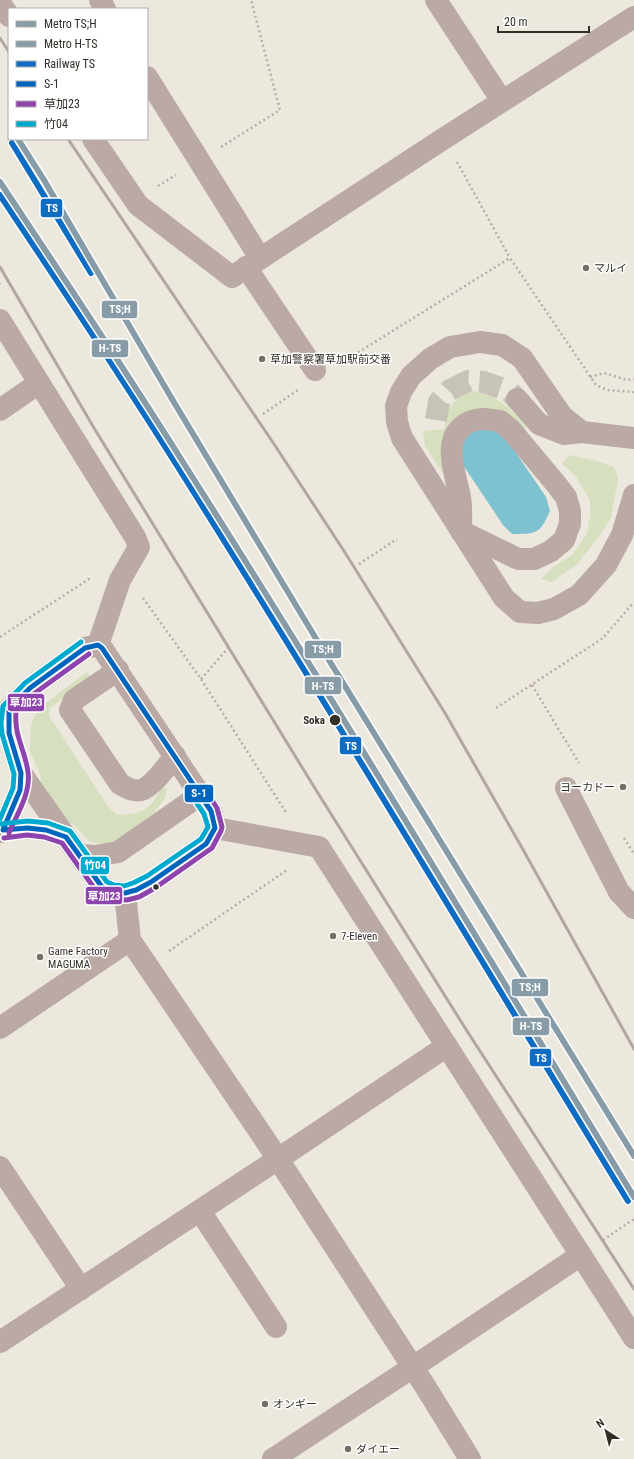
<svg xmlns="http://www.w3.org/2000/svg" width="634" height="1459" viewBox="0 0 634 1459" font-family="'Roboto Condensed','Noto Sans JP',sans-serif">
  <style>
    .green { fill: #d6dfbe }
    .water { fill: #7ec2d2 }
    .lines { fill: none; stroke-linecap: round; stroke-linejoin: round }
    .minor-tunnel { stroke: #c8c3b9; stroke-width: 22; stroke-dasharray: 22 11; stroke-linecap: butt }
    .path { stroke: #b7ada7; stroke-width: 2.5; stroke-dasharray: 2 3; stroke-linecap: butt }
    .minor { stroke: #bba9a5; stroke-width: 22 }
    .rail { stroke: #b1a6a1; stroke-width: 3 }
    .bus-1-casing { stroke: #fff; stroke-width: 8 }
    .bus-2-casing { stroke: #fff; stroke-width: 8 }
    .bus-3-casing { stroke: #fff; stroke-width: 8 }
    .bus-1 { stroke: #0065bd; stroke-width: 5 }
    .bus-2 { stroke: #8e44ad; stroke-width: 5 }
    .bus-3 { stroke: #00a9ce; stroke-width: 5 }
    .rail-1-casing { stroke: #fff; stroke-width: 9 }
    .rail-1 { stroke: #0f6cc3; stroke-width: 6 }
    .metro-1-casing { stroke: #fff; stroke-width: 9 }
    .metro-2-casing { stroke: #fff; stroke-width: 9 }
    .metro-1 { stroke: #879ca7; stroke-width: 6 }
    .metro-2 { stroke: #879ca7; stroke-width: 6 }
    .poi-dot { fill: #737067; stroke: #fff; stroke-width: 1.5 }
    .stop-dot { fill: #322f27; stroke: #fff; stroke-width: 1.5 }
    .labels { text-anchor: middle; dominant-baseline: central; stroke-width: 3; stroke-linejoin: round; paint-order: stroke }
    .poi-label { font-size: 11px; fill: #322f27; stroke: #fff; text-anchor: start }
    .stop-label { font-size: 11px; font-weight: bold; fill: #322f27; stroke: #fff; text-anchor: end }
    .line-badge { stroke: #fff; stroke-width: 1.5 }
    .badge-label { font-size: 11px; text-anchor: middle; font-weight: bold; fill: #fff }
  </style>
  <rect width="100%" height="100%" fill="#ede8dd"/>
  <!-- green -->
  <g class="green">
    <path d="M474 391C497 395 513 410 526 428L524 431 444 475 425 446 423 431 444 429C449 406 450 400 474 391Z"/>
    <path d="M569 455 597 461 614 467 618 478 611 518 598 538 577 564 552 582 541 579 553 567 572 555 587 534 590 517V500L575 475 562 464Z"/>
    <path d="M87 672 91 678 50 708 49 716 109 808 117 815C143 814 150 810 162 787L167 789 165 798 153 814 114 843 102 845 89 841 74 825 64 820 41 783 40 774 30 751 31 726 34 717 42 706Z"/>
  </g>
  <!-- water -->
  <path class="water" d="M489 427 503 434 546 497 550 511C540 534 536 534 512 534L503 525 461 462 464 437 477 428Z"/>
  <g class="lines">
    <!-- minor-tunnel -->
    <path class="minor-tunnel" d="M436 420 439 402 450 390 468 381 484 382 509 391 517 399"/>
    <!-- path -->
    <g class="path">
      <path d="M221 147 280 110 251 0"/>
      <path d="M457 162 510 258"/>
      <path d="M158 186 176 175"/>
      <path d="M0 284V283"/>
      <path d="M341 363 510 258 596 385 607 390 634 392"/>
      <path d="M590 377 604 373 627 380 634 379"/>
      <path d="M263 414 298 390"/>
      <path d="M359 564 397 539"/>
      <path d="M143 598 201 679 287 814"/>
      <path d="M0 637 92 577"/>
      <path d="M201 679 228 648"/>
      <path d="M532 685 579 763"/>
      <path d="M496 708 603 638 634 602"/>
      <path d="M624 838 634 854"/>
      <path d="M169 951 287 870"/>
      <path d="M603 1240 634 1219"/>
    </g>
    <!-- minor -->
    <g class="minor">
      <path d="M100 0 105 9"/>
      <path d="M436 0 502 101"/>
      <path d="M0 3 9 16"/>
      <path d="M147 77 260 258"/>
      <path d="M93 139 138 205 232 277 443 139 634 17"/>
      <path d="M246 267 315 370"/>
      <path d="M0 320 135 537 139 547 120 580 98 645"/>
      <path d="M517 399 539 424 564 434 582 432"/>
      <path d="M0 410 39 383"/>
      <path d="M484 419 500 421 511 430 556 484 566 497 570 511V524L564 540 551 551 534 559H518L461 531C461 520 462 508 460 497 455 472 440 437 469 422 474 420 480 419 484 419Z"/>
      <path d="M634 438 582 432 562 416 522 358 502 345 480 342 450 347 430 359 411 376 401 392 396 406 397 422 402 438 504 598 520 612 538 613 554 609 579 595 606 565 622 535 634 495"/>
      <path d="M118 670 74 700 70 710 120 784C126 787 133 792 141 790 152 787 168 765 175 756"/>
      <path d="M21 773 66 837"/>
      <path d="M566 788 619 892 634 908"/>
      <path d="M215 828 319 847 634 1338"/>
      <path d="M0 832 3 830 27 828 46 830 66 837 102 887 112 892 125 893 136 890 151 882 206 844 215 828 211 811 102 648 98 645 85 648 30 688 9 709 8 723 9 733 21 773 20 790 3 830"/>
      <path d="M79 855 96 856 118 852 200 795"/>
      <path d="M125 893 130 940 278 1159 425 1386 470 1459"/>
      <path d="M0 1028 130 940"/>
      <path d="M0 1167 81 1289"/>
      <path d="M200 1211 276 1327"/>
      <path d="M0 1342 278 1159 447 1046"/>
      <path d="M273 1459 413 1367 581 1255"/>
    </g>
    <!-- rail -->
    <g class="rail">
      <path d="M0 38 9 52"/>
      <path d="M68 139 274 444 344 551 445 713 521 846 634 1049"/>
      <path d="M0 267 94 428 316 790 467 1031 634 1289"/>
    </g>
    <defs>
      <path id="bus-1" d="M98 645 102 648 211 811 215 828 206 844 151 882 136 890 125 893 112 892 102 887 66 837 46 830 27 828 3 830 20 790 21 773 9 733V709L30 688 85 648Z"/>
      <g id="bus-2">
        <path d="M9 833C17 814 31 793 28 772 25 749 14 737 16 712L35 693 89 654"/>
        <path d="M4 838 27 835 44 837 62 843 97 892 110 899 127 900 139 897 155 888 212 848 221 831 222 827 217 808 206 791"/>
      </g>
      <g id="bus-3">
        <path d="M0 819 13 788 14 774 2 734 1 723 3 706 25 683 81 642"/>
        <path d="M0 824 28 821 48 823 70 831 107 882 114 885 124 886 133 883 147 876 201 839 208 827 204 814 194 799"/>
      </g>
    </defs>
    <!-- bus-1 casing -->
    <use href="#bus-1" class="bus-1-casing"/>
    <!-- bus-2 casing -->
    <use href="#bus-2" class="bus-2-casing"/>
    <!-- bus-3 casing -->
    <use href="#bus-3" class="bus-3-casing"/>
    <!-- bus-1 -->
    <use href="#bus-1" class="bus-1"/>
    <!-- bus-2 -->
    <use href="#bus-2" class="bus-2"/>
    <!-- bus-3 -->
    <use href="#bus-3" class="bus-3"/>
    <defs>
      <g id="rail-1">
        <path d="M12 143 91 273"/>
        <path d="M0 195C59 284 119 373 176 464 330 708 478 955 628 1201"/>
      </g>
    </defs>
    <!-- rail-1 casing -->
    <use href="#rail-1" class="rail-1-casing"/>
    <!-- rail-1 -->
    <use href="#rail-1" class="rail-1"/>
    <defs>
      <path id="metro-1" d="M18 139 44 180 172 399 324 652 634 1156"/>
      <path id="metro-2" d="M0 182C61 274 122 365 181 459 336 703 484 950 634 1197"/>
    </defs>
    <!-- metro-1 casing -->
    <use href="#metro-1" class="metro-1-casing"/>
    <!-- metro-2 casing -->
    <use href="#metro-2" class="metro-2-casing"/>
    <!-- metro-1 -->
    <use href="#metro-1" class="metro-1"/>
    <!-- metro-2 -->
    <use href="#metro-2" class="metro-2"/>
  </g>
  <!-- markers -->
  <g class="poi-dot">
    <circle cx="586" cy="268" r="4"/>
    <circle cx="262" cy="359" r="4"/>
    <circle cx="623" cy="787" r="4"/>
    <circle cx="333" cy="936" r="4"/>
    <circle cx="40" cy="957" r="4"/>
    <circle cx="265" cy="1404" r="4"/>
    <circle cx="348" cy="1449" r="4"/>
  </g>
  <g class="stop-dot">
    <circle cx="335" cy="720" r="6"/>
    <circle cx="156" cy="887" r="3.5"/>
  </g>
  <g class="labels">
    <!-- poi labels -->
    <g class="poi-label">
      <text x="594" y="268">マルイ</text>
      <text x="270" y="359">草加警察署草加駅前交番</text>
      <text x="615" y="787" text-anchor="end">ヨーカドー</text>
      <text x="341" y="936">7-Eleven</text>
      <text x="48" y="951">Game Factory<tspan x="48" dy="13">MAGUMA</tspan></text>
      <text x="273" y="1404">オンギー</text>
      <text x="356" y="1449">ダイエー</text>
    </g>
    <!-- stop labels -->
    <g class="stop-label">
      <text x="325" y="720">Soka</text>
    </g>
  </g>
  <g class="line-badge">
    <rect x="40" y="198" width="23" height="20" rx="4" fill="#0f6cc3"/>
    <rect x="101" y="300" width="37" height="19" rx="4" fill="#879ca7"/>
    <rect x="91" y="339" width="38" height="19" rx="4" fill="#879ca7"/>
    <rect x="304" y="640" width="38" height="19" rx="4" fill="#879ca7"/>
    <rect x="304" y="676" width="38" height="19" rx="4" fill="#879ca7"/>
    <rect x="7" y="693" width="38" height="19" rx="4" fill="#8e44ad"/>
    <rect x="339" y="736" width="23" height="19" rx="4" fill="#0f6cc3"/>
    <rect x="184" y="784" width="30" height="19" rx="4" fill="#0065bd"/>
    <rect x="80" y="856" width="30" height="19" rx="4" fill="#00a9ce"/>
    <rect x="85" y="886" width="38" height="19" rx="4" fill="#8e44ad"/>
    <rect x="511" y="978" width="38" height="19" rx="4" fill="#879ca7"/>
    <rect x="512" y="1017" width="38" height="19" rx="4" fill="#879ca7"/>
    <rect x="529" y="1048" width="23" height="19" rx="4" fill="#0f6cc3"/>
  </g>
  <g class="badge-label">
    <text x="52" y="212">TS</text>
    <text x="120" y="313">TS;H</text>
    <text x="110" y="352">H-TS</text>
    <text x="323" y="653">TS;H</text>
    <text x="323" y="690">H-TS</text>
    <text x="26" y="706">草加23</text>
    <text x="351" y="750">TS</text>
    <text x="199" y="797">S-1</text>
    <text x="95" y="869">竹04</text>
    <text x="104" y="900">草加23</text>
    <text x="530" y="991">TS;H</text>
    <text x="531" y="1030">H-TS</text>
    <text x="541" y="1062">TS</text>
  </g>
  <!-- legend -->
  <rect x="8" y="8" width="140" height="132" fill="#ffffff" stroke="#adaca9"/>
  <rect x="16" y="21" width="20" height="6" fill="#879ca7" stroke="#adaca9"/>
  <text x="44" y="28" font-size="12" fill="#322f27">Metro TS;H</text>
  <rect x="16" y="41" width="20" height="6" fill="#879ca7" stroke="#adaca9"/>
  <text x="44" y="48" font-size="12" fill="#322f27">Metro H-TS</text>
  <rect x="16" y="61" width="20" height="6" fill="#0f6cc3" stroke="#adaca9"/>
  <text x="44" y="68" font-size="12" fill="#322f27">Railway TS</text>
  <rect x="16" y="81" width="20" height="6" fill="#0065bd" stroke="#adaca9"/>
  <text x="44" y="88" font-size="12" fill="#322f27">S-1</text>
  <rect x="16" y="101" width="20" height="6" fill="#8e44ad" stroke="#adaca9"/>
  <text x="44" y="108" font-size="12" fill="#322f27">草加23</text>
  <rect x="16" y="121" width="20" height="6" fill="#00a9ce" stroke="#adaca9"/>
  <text x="44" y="128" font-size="12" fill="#322f27">竹04</text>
  <!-- north arrow -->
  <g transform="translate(606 1431) rotate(324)" stroke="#ffffff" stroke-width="3" paint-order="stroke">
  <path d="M0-3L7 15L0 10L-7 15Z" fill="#322f27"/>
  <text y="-6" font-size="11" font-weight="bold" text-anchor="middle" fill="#322f27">N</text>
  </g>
  <!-- scale -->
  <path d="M498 26v6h91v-6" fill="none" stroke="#322f27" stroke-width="2"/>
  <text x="504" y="26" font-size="12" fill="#322f27" stroke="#ffffff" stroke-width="3" paint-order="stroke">20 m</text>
</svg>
